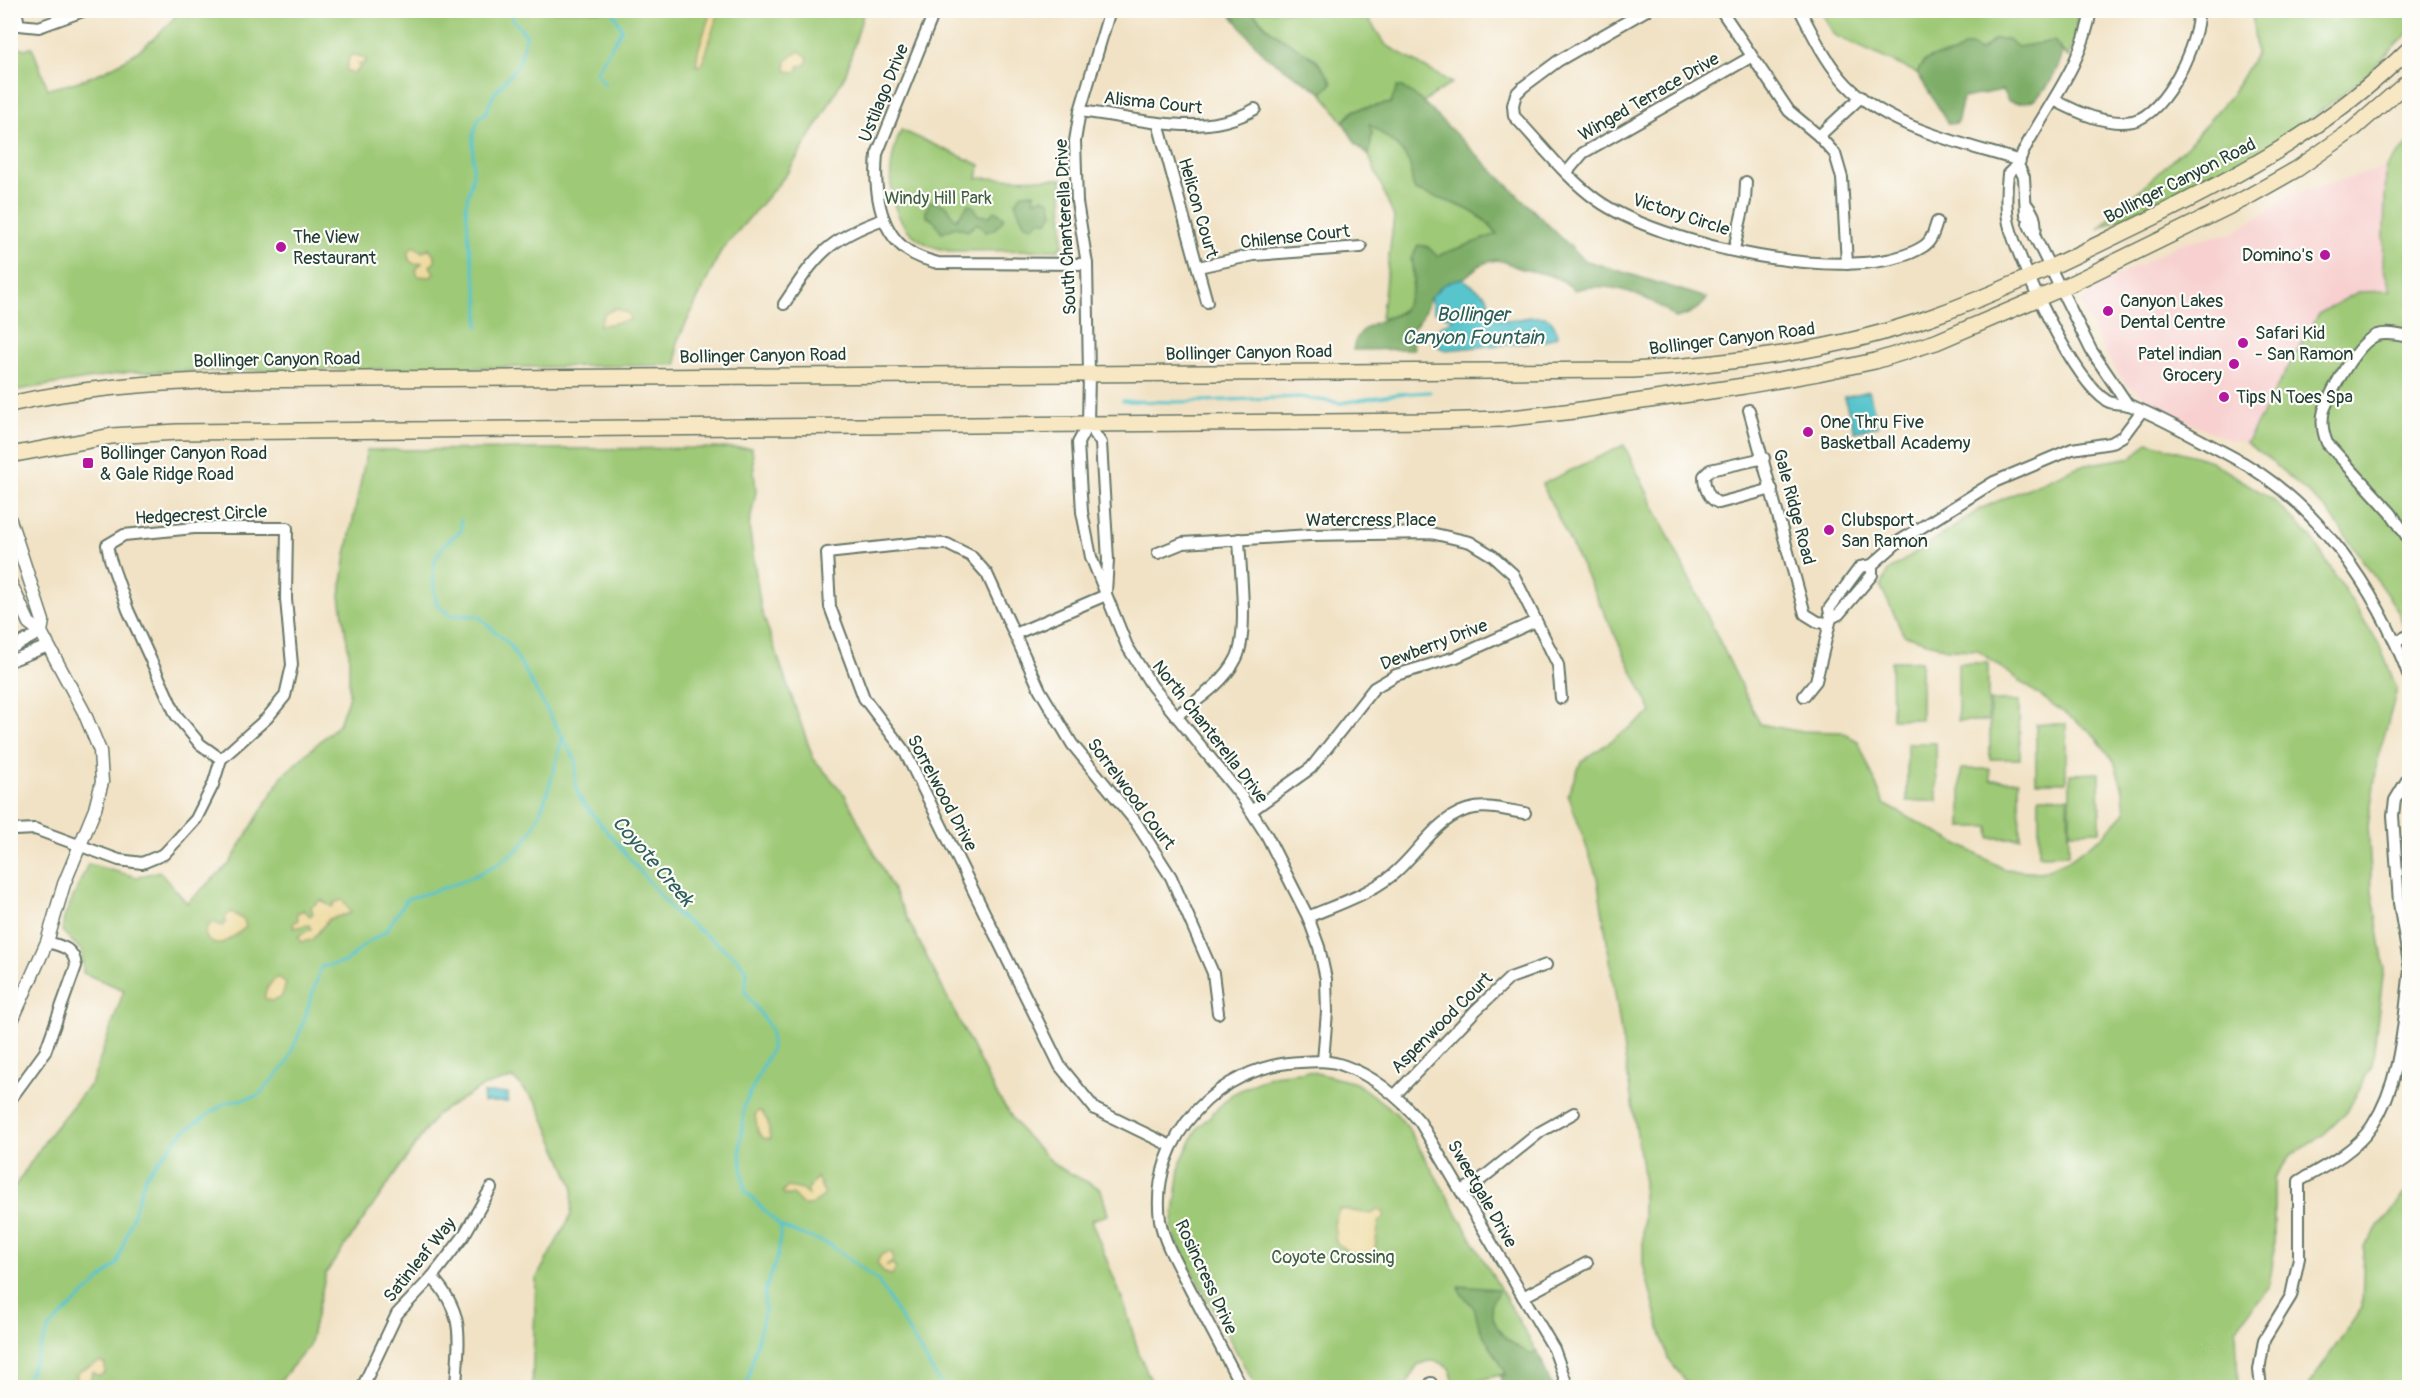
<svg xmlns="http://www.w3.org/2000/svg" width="2420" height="1398" viewBox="0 0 2420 1398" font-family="Pangolin,sans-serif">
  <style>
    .built { fill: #f7d0cf }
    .green { fill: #9ec976; stroke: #5e8355; stroke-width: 1.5 }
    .forest { fill: #7ead67; stroke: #4e754e; stroke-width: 1.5 }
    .sand { fill: #eeda9e; stroke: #868c69; stroke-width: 1.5 }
    .water { fill: #58c5cc; stroke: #3c8180; stroke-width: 1.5 }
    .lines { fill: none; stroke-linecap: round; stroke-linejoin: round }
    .stream { stroke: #58c5cc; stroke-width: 3 }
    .minor-casing { stroke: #687767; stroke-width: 14 }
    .tertiary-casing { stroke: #687767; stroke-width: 15 }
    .secondary-casing { stroke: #687767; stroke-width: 18 }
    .minor { stroke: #fff; stroke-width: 10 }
    .tertiary { stroke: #fff; stroke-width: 12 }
    .secondary { stroke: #f7e8c3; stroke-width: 15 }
    .poi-dot { fill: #b5179e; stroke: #fdfcf7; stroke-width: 2 }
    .labels { text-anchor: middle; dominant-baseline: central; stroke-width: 4.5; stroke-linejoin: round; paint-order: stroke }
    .street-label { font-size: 18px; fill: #1f3d34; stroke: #fdfcf7 }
    .park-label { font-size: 18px; fill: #3f6044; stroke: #fdfcf7 }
    .poi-label { font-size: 18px; fill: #1f3d34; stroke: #fdfcf7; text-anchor: start }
    .water-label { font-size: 20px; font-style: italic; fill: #2d5f5a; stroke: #fdfcf7 }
  </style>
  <rect width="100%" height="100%" fill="#fdfcf7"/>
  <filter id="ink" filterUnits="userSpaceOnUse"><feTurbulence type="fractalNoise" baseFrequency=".0167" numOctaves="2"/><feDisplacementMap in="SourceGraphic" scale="12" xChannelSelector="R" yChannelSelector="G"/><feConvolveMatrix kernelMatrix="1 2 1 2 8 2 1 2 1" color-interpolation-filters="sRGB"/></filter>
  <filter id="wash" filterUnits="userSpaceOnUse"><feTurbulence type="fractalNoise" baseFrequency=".008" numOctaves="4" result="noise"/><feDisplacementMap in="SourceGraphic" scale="24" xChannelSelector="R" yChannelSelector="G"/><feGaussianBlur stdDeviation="1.35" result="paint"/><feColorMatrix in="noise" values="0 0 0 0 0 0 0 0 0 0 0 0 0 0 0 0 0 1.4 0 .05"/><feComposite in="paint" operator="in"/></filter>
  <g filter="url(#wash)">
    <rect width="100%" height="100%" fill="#f1e2c5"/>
    <!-- built -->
    <path class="built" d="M2386 167 2383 267 2391 291 2358 292 2318 314 2246 443 2230 440 2173 416 2127 385 2114 368 2086 316 2082 303 2090 290 2184 242 2234 233 2291 195Z"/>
    <!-- green -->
    <g class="green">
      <path d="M180 11H864L846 73 821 119 786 175 721 251 677 342V365L130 372 11 391 10 45 25 49 32 47 48 89C101 79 146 53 180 11Z"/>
      <path d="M1252 11H1363L1386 45 1452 83 1423 102 1402 87 1391 103 1355 110 1343 122 1322 93 1332 83 1316 59 1275 35Z"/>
      <path d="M1821 11H2078L2075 40 2068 57 2054 41 2018 47 2007 39H1995L1980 51 1971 46H1964C1948 66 1931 43 1917 73L1834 35Z"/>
      <path d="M2252 11H2409V32L2360 81 2272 148 2098 229 2188 145 2232 94 2256 53Z"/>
      <path d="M1368 121C1381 135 1401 145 1409 162 1413 171 1410 181 1415 190 1445 201 1479 207 1497 235L1436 256 1411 258C1415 284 1414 316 1381 318L1394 217 1369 156 1372 133Z"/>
      <path d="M901 130 980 165 977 178 1062 179 1063 245 1057 250 950 251C888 242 880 179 901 130Z"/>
      <path d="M2409 142V641L2397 609 2328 511 2270 460 2246 443 2318 314 2358 292 2391 291 2383 267 2386 167Z"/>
      <path d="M2148 442 2211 461 2272 499 2311 537 2379 644 2397 689 2377 764 2368 826 2372 890 2384 968 2372 1065 2347 1112 2323 1135 2291 1155 2274 1178V1253L2269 1287 2236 1328 2238 1387H1690L1668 1359 1643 1264V1174L1597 877 1568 794 1581 762 1652 712 1542 484 1624 445 1760 724 1797 731 1841 732 1858 741 1884 804 2004 869 2041 872 2067 861 2104 835 2125 812 2123 790 2114 761 2092 733 1977 650 1948 649 1904 635 1881 587 1888 571 1982 508 2079 466 2133 457Z"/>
      <path d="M752 448 756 492 749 526 761 609 813 758 845 795 995 1092 1022 1132 1056 1166 1101 1189 1108 1215 1091 1220 1126 1309 1139 1354 1154 1387H532L536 1279 571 1215 573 1186 537 1103 513 1078 482 1087 437 1114 326 1273 309 1346 281 1380 271 1387 11 1388V1192L49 1135 92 1082 124 990 83 973 82 951 62 931 64 918 88 864 137 877 159 871 187 903 230 863 282 776 339 724 349 696V655L340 596 346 555 367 450Z"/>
      <path d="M1891 661H1921V719H1892Z"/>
      <rect x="1958" y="663" width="30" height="58"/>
      <path d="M1990 701H2019L2020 759H1990Z"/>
      <rect x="2036" y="724" width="30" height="58"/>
      <path d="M1907 743H1936L1937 801H1907Z"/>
      <path d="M1961 769H1990L1991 780H2019L2020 838H1990L1989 827H1961Z"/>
      <path d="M2099 773 2100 831 2070 832V774Z"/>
      <path d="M2039 797H2068L2069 854 2039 855Z"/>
      <path d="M1308 1071 1356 1083 1395 1112 1408 1128 1543 1363 1456 1387 1449 1368C1432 1355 1414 1361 1409 1382L1399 1387H1256L1187 1262 1172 1229 1181 1161 1197 1129 1232 1094 1272 1075Z"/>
      <path d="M2409 1189V1387H2307L2362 1308 2364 1246Z"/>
    </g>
    <!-- forest -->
    <g class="forest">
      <path d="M1228 11H1252C1274 43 1315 47 1332 83L1322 93 1264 55Z"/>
      <path d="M1995 39H2007L2018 47 2054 41 2063 53C2054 79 2039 112 2008 101L2002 90 1963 98 1957 123 1949 124 1917 73C1931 43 1948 66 1964 46H1971L1980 51Z"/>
      <path d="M1397 87H1402L1423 102 1584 260 1707 298C1704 307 1684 317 1675 318 1649 295 1609 280 1574 290 1558 274 1543 274 1522 269 1510 266 1504 258 1491 261 1479 263 1472 272 1463 279H1458L1430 298 1422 317 1411 331 1414 349 1353 350C1356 323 1384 321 1402 312 1408 302 1412 293 1414 281 1415 263 1407 264 1418 245L1428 247 1437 256 1497 234C1479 207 1444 201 1415 190 1410 181 1413 172 1409 163 1402 145 1382 136 1369 123L1372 133 1369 156 1356 144 1343 122 1355 110 1391 103Z"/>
      <path d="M1034 193 1035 200 1043 198 1050 201 1053 213 1048 221H1040L1032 227 1024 223 1015 203 1022 194Z"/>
      <path d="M931 201 947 206 954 218 957 219 969 204 975 208 978 215 989 216 996 211 1004 217C1002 224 993 231 986 232L977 223 968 231 956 227 942 233 934 221 926 216V210Z"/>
      <path d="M1459 1286 1498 1289V1294L1491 1303C1491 1329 1508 1343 1531 1354L1537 1351 1552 1387H1503L1500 1376 1506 1375 1505 1371 1480 1329 1474 1308 1460 1292Z"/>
    </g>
    <!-- sand -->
    <g class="sand">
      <path d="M711 11H720C711 28 710 47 701 65L696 66 698 51Z"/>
      <path d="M799 51 808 57 806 65 798 66 799 70 794 72 786 71V61Z"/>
      <path d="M350 55 360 56 366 60 364 64H358L360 68 353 74 346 70Z"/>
      <path d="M414 246 422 252 429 248 435 256V262L430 266 434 273 431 277 418 276 416 270 422 263 414 264 409 260 408 252Z"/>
      <path d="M616 308 629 314 630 320 599 326 604 314Z"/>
      <path d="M321 900 332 907 335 902 343 900 351 913 329 919 312 940 301 942 298 936 311 929 309 925 293 928 294 922 298 921 297 913 304 910 310 916 313 913 311 907Z"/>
      <path d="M231 912 244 920 246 927C236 935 213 956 205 934L207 927 214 922 222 926 226 922 225 917Z"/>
      <path d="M279 977 286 984 281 998 272 1001 265 999C263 992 272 979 279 977Z"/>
      <path d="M758 1111 762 1112 768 1122 770 1139 763 1138 758 1132 755 1116Z"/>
      <path d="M817 1177 825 1195 811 1205H803L793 1195H785L782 1192 788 1187 803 1190 808 1195V1189Z"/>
      <path d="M1339 1209 1372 1214 1378 1209 1384 1213V1218L1379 1222 1374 1254 1352 1255 1336 1242 1334 1224Z"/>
      <path d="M887 1252 892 1253 893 1260 887 1265 893 1264 896 1268 892 1275 884 1273 877 1263 881 1255Z"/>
      <path d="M100 1362 105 1364V1373L98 1376 93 1372 90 1380 80 1382 76 1377 78 1372Z"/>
    </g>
    <!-- water -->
    <g class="water">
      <path d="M1458 279H1463L1487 296 1491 314C1497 317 1502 320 1509 320 1527 320 1554 305 1557 336L1545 341 1445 350 1432 343 1434 331 1453 319 1434 312 1430 298 1443 285Z"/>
      <path d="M1869 391 1878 426 1855 432 1844 397Z"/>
      <path d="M484 1093H508V1102H483Z"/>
    </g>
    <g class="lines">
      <!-- stream -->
      <g class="stream">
        <path d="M605 85 596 72 622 29 612 10"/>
        <path d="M478 326 479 303 469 242 466 205 473 175V135L479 118 486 113 494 94 519 64 526 35 513 20 511 10"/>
        <path d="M1123 401 1179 402 1299 397 1341 403 1397 394 1430 392"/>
        <path d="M461 520V531C430 552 431 568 436 603L449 615 478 616 510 645 576 761 575 784 581 800 674 912 738 959 747 971 745 992 771 1029V1049L744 1106 740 1151 745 1191 781 1227 831 1245 878 1281 943 1388"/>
        <path d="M23 1388 49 1328 117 1264 146 1175 183 1132 225 1103 258 1096 286 1065 301 1029 321 967 346 962 365 944 385 932 407 899C446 888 486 876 517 850 540 830 555 768 562 739"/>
        <path d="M746 1388 765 1309 764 1294 778 1255 781 1227"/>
      </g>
    </g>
  </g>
  <g filter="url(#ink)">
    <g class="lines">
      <defs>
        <g id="minor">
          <path d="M16 10 19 25 39 27 86 10"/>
          <path d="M935 10 877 154C874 186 878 230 907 250 916 257 927 260 938 263L1087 264"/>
          <path d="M1110 10 1080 111 1075 141 1077 202 1087 264 1089 374 1088 424 1078 443 1082 512 1091 557 1127 646 1152 686 1242 797 1267 836 1308 917 1319 947 1326 979 1327 1012 1323 1061"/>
          <path d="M1647 10 1558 61 1523 87 1516 94 1513 105 1514 116C1540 143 1566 178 1597 200 1658 244 1858 290 1924 246 1932 241 1934 231 1937 222"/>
          <path d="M1721 10 1789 111 1819 136 1835 154 1842 178 1847 264"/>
          <path d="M1800 10C1812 33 1824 58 1841 78 1881 127 1962 143 2020 161"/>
          <path d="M2091 10C2083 60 2054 97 2030 139 2022 152 2020 164 2008 174 2006 191 2005 207 2009 224 2019 263 2073 380 2107 401 2114 405 2122 403 2129 405 2159 416 2198 439 2227 454 2315 498 2377 589 2410 679"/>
          <path d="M2054 100C2077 112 2106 126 2133 121 2166 114 2200 41 2198 10"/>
          <path d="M1080 111C1138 118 1202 140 1255 109"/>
          <path d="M1158 123 1207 302"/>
          <path d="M1819 136 1861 97"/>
          <path d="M2018 165 2024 177 2026 215"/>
          <path d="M1567 172 1583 153 1751 57"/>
          <path d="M2027 205C2035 214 2037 222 2035 233"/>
          <path d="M2028 223 2091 350 2128 405"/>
          <path d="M1734 249 1745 201 1746 182"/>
          <path d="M1198 267 1254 255 1361 247"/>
          <path d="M784 304C816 256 827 239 884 219"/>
          <path d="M2410 337C2399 335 2388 332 2377 335 2356 343 2332 390 2324 410 2321 421 2323 433 2327 443L2391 513 2410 541"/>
          <path d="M1749 410 1805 614 1818 622 1829 623"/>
          <path d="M1088 424 1101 443 1108 560 1106 592"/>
          <path d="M1764 458 1710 470 1704 476C1704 486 1708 499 1719 503L1772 489"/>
          <path d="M1158 553 1183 543 1310 535 1431 533 1470 542 1493 556 1513 574 1558 665 1561 698"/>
          <path d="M1831 618 1839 614 1872 575V565"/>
          <path d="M1015 634 1106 595"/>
          <path d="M2396 641 2410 635"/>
          <path d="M10 649 41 632"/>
          <path d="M10 661 48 646"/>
          <path d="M1804 696 1816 681 1831 618 1829 609 1860 567 1872 565 1898 542 1994 482 2072 449 2111 443 2123 436 2141 412"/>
          <path d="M1176 716C1197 700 1224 683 1236 659 1249 635 1240 568 1239 539"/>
          <path d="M2410 775 2395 800 2393 815 2399 903 2410 969"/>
          <path d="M1251 811 1311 768 1374 688 1396 675 1456 657 1536 621"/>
          <path d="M15 830 35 829 119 860 142 863 164 854 178 839 196 819 213 785 221 759 267 718 285 696 292 665 286 599 287 528H194L124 535 107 545 110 559 128 610 176 715 200 744 221 759"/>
          <path d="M1308 917C1336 905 1367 895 1391 876 1418 855 1438 813 1475 808 1491 805 1509 811 1525 813"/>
          <path d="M1396 1094 1476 1010 1510 978 1546 965"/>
          <path d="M10 1100 45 1052 76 966C74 948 62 946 47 942"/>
          <path d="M1171 1146 1095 1109 1060 1066 905 752 864 698 830 607 827 553 919 543 947 544 971 556 987 574 1040 690 1072 744 1135 821 1171 877 1213 973 1218 1013"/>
          <path d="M1461 1191 1479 1181 1540 1132 1574 1113"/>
          <path d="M432 1277C467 1315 458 1340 456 1388"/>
          <path d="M1523 1297 1587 1263"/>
          <path d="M1431 1383V1388"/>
          <path d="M362 1388 397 1314 432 1277 463 1237 491 1188"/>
          <path d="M1242 1388C1225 1355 1208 1323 1191 1291 1180 1269 1164 1244 1160 1220 1149 1137 1220 1065 1300 1062 1315 1061 1330 1060 1345 1066 1376 1077 1399 1097 1420 1122L1554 1349 1568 1388"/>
          <path d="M2261 1388 2259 1370 2264 1340 2291 1296 2299 1258V1181C2324 1167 2356 1151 2372 1126 2402 1080 2403 1023 2410 970"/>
        </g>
        <g id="tertiary">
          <path d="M10 520 43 621 41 632"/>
          <path d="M10 582 29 623 41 632 84 712 100 751 102 782 95 809 64 884 47 942 10 1025"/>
        </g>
        <g id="secondary">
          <path d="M10 404C80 388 151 383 222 380L1633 370C1734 363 1836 351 1931 317 2003 292 2070 258 2138 225 2239 176 2329 128 2410 48"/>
          <path d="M10 455 112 436 177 432 1434 421 1502 419 1574 411 1744 386 1818 373 1875 361 1936 342 2060 289 2244 199 2297 169 2351 131 2410 80"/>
        </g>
      </defs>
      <!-- minor casing -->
      <use href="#minor" class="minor-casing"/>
      <!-- tertiary casing -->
      <use href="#tertiary" class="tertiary-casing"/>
      <!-- secondary casing -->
      <use href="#secondary" class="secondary-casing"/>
      <!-- minor -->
      <use href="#minor" class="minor"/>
      <!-- tertiary -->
      <use href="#tertiary" class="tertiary"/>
      <!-- secondary -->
      <use href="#secondary" class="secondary"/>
    </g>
  </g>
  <!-- markers -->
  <g class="poi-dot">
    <circle cx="281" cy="247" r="6"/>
    <circle cx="2325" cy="255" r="6"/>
    <circle cx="2108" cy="311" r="6"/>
    <circle cx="2243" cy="343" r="6"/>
    <circle cx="2234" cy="364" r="6"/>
    <circle cx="2224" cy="397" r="6"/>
    <circle cx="1808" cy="432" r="6"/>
    <rect x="82" y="457" width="12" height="12" rx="3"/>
    <circle cx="1829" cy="530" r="6"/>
  </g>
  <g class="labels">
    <!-- street labels -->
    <g class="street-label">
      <text transform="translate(884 93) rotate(-68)">Ustilago Drive</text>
      <text transform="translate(1649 97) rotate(-30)">Winged Terrace Drive</text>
      <text transform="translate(1153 103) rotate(6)">Alisma Court</text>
      <text transform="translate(2180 181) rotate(-27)">Bollinger Canyon Road</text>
      <text transform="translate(1198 208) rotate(74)">Helicon Court</text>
      <text transform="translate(1681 215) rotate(18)">Victory Circle</text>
      <text transform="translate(1066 227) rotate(-93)">South Chanterella Drive</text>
      <text transform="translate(1295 237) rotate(-6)">Chilense Court</text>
      <text transform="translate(1732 339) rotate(-7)">Bollinger Canyon Road</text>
      <text transform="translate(1249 353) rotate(-1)">Bollinger Canyon Road</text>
      <text transform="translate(763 356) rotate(-1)">Bollinger Canyon Road</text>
      <text transform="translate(277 360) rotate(-1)">Bollinger Canyon Road</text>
      <text transform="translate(1794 507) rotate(75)">Gale Ridge Road</text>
      <text transform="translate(201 515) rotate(-3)">Hedgecrest Circle</text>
      <text x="1371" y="520">Watercress Place</text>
      <text transform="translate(1434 645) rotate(-21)">Dewberry Drive</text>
      <text transform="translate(1210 732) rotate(52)">North Chanterella Drive</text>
      <text transform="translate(942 793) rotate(62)">Sorrelwood Drive</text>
      <text transform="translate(1131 794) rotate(53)">Sorrelwood Court</text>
      <text transform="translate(1442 1023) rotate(-45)">Aspenwood Court</text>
      <text transform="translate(1482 1194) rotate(60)">Sweetgale Drive</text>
      <text transform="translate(420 1260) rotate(-51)">Satinleaf Way</text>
      <text transform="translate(1206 1277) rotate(65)">Rosincress Drive</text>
    </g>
    <!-- park labels -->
    <g class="park-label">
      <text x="938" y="198">Windy Hill Park</text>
      <text x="1333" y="1257">Coyote Crossing</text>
    </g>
    <!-- poi labels -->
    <g class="poi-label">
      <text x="293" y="237">The View<tspan x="293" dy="21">Restaurant</tspan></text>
      <text x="2313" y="255" text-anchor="end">Domino's</text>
      <text x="2120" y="301">Canyon Lakes<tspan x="2120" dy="21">Dental Centre</tspan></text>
      <text x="2255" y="333">Safari Kid<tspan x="2255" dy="21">- San Ramon</tspan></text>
      <text x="2222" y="354" text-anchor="end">Patel indian<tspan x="2222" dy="21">Grocery</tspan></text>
      <text x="2236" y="397">Tips N Toes Spa</text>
      <text x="1820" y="422">One Thru Five<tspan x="1820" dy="21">Basketball Academy</tspan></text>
      <text x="100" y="453">Bollinger Canyon Road<tspan x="100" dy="21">&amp; Gale Ridge Road</tspan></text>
      <text x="1841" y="520">Clubsport<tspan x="1841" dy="21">San Ramon</tspan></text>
    </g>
    <!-- water labels -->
    <g class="water-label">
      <text x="1473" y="314">Bollinger<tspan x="1473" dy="23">Canyon Fountain</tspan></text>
      <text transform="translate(653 861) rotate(49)">Coyote Creek</text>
    </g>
  </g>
  <!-- margin -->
  <rect width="2420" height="1398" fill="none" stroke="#fdfcf7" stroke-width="36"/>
</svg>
